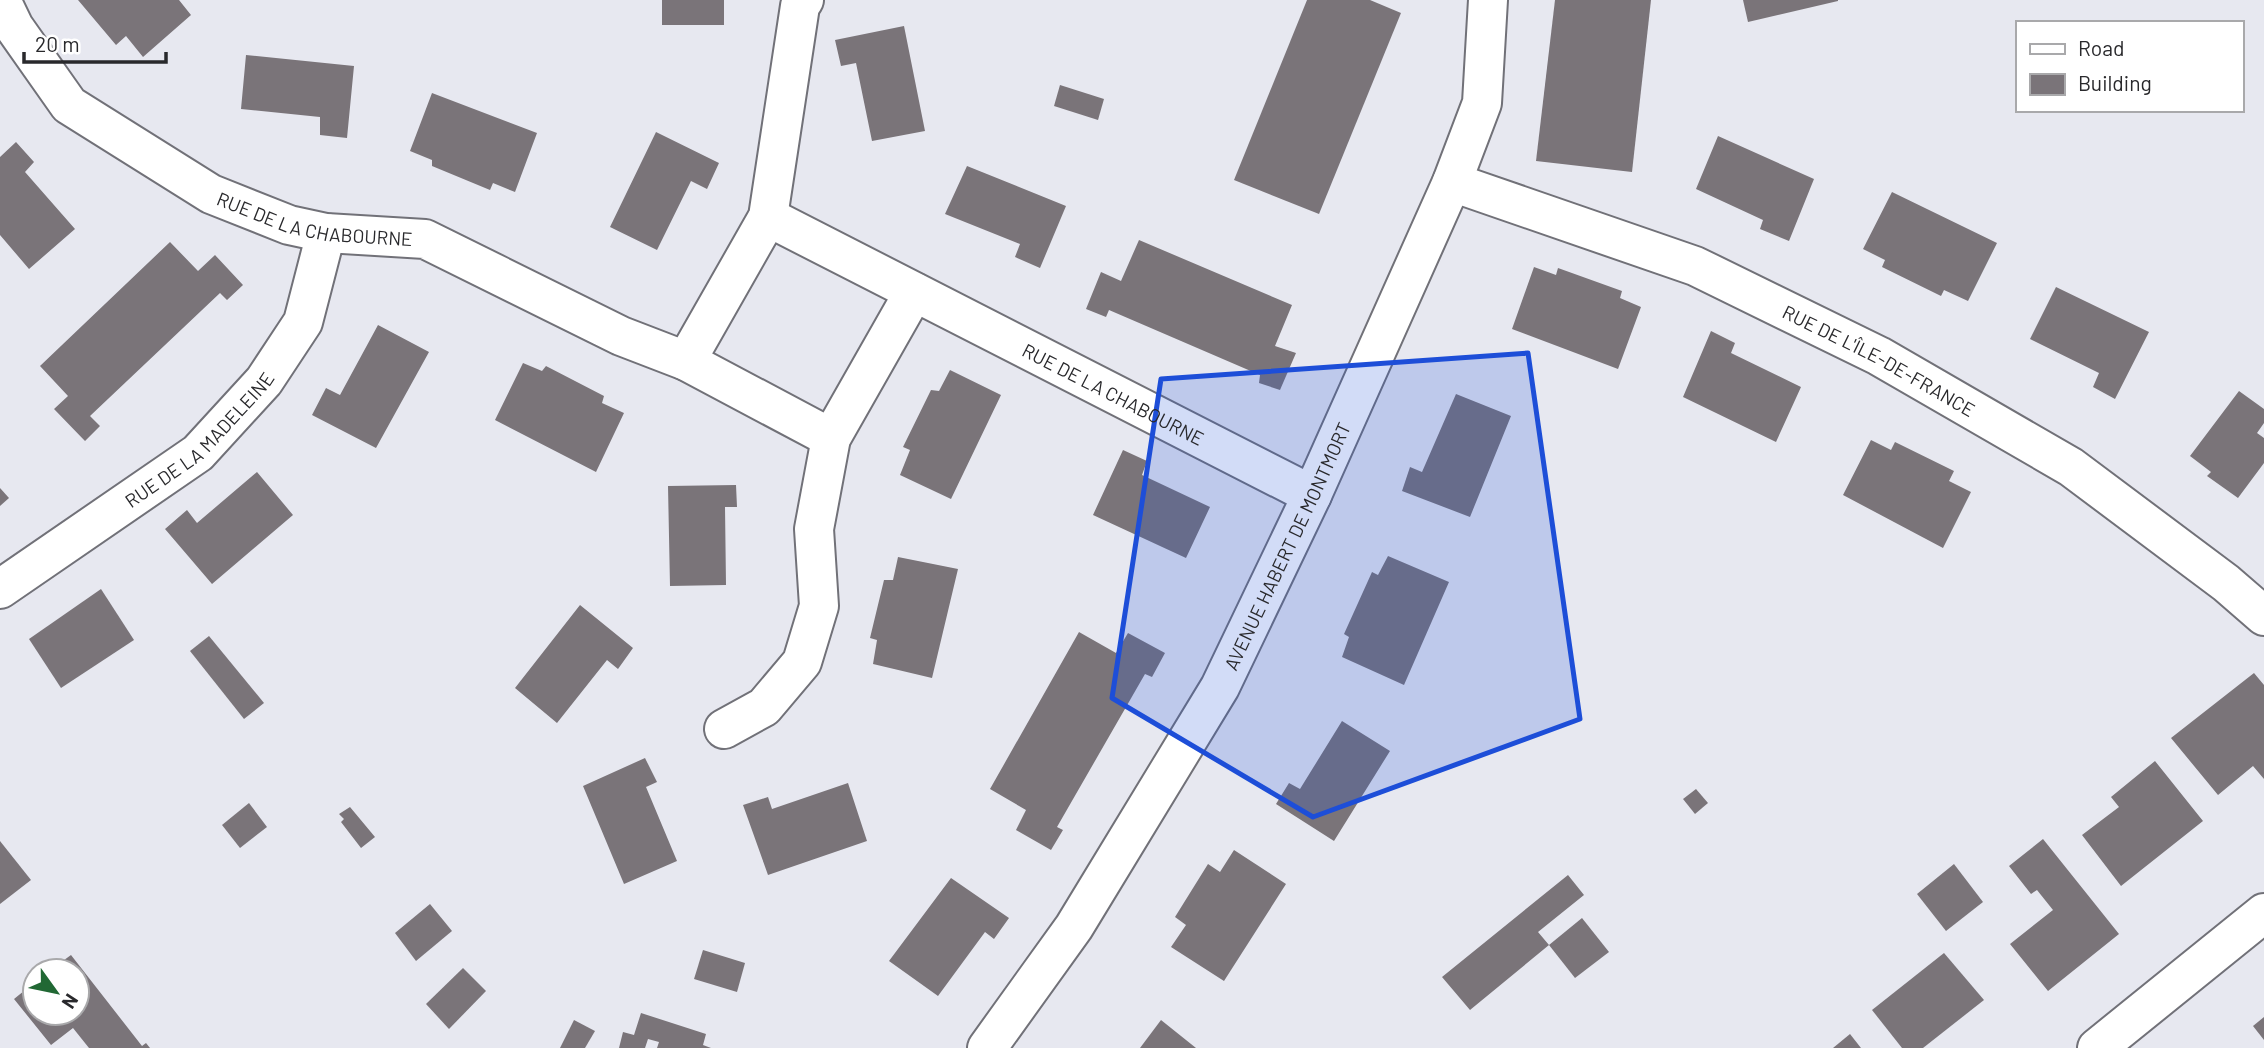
<svg xmlns="http://www.w3.org/2000/svg" width="2264" height="1048" viewBox="0 0 2264 1048" font-family="Barlow,sans-serif">
  <style>
    .building { fill: #7a7479 }
    .lines { fill: none; stroke-linecap: round; stroke-linejoin: round }
    .minor-casing { stroke: #717178; stroke-width: 42 }
    .minor { stroke: #fff; stroke-width: 38 }
    .marked { fill: #1d4ed8; fill-opacity: 0.2; stroke: #1d4ed8; stroke-width: 5; stroke-linejoin: round }
    .labels { text-anchor: middle; dominant-baseline: central; stroke-width: 5; stroke-linejoin: round; paint-order: stroke }
    .street-label { font-size: 19px; fill: #29292c; stroke: #fff }
  </style>
  <rect width="100%" height="100%" fill="#e7e8f0"/>
  <!-- building -->
  <g class="building">
    <path d="M78 0H179L191 15 143 57 126 36 116 45Z"/>
    <rect x="662" y="0" width="62" height="25"/>
    <path d="M1307 0H1370L1401 13 1319 214 1234 180Z"/>
    <path d="M1555 0H1651L1632 172 1536 161Z"/>
    <path d="M1743 0H1838V1L1748 22Z"/>
    <path d="M904 26 925 131 872 141 856 63 841 66 835 40Z"/>
    <path d="M246 55 354 66 347 138 320 135V117L241 109Z"/>
    <path d="M1060 85 1104 99 1098 120 1054 106Z"/>
    <path d="M432 93 537 133 515 192 493 183 490 190 432 166V160L410 151Z"/>
    <path d="M656 132 719 163 707 189 691 181 657 250 610 227Z"/>
    <path d="M1718 136 1814 179 1789 241 1760 229 1763 220 1696 189Z"/>
    <path d="M16 142 34 162 25 172 75 229 29 269 0 235V157Z"/>
    <path d="M967 166 1066 206 1040 268 1015 257 1020 244 945 214Z"/>
    <path d="M1892 192 1997 243 1968 301 1944 290 1941 296 1882 267 1885 260 1863 249Z"/>
    <path d="M1139 240 1292 305 1275 346 1296 353 1280 390 1259 383 1260 375 1109 310 1106 317 1086 309 1101 272 1121 281Z"/>
    <path d="M170 242 198 271 215 255 243 285 227 300 220 293 90 416 100 426 85 441 54 409 68 396 40 366Z"/>
    <path d="M1534 267 1556 275 1558 268 1622 291 1620 298 1641 307 1618 369 1512 329Z"/>
    <path d="M2056 287 2149 332 2115 399 2093 387 2099 373 2030 339Z"/>
    <path d="M378 325 429 352 376 448 312 415 326 388 340 395Z"/>
    <path d="M1711 331 1735 343 1731 353 1801 387 1776 442 1683 397Z"/>
    <path d="M523 363 542 371 546 366 604 396 602 403 624 413 596 472 495 420Z"/>
    <path d="M950 370 1001 395 951 499 900 475 910 450 903 447 931 390 939 391Z"/>
    <path d="M2239 391 2264 409V423L2257 433 2264 438V463L2238 498 2207 476 2211 472 2190 456Z"/>
    <path d="M1456 394 1511 416 1470 517 1402 491 1410 467 1422 472Z"/>
    <path d="M1871 440 1891 450 1895 442 1954 471 1949 481 1971 492 1943 548 1843 495Z"/>
    <path d="M1123 450 1147 461 1142 475 1210 507 1186 558 1093 515Z"/>
    <path d="M257 472 293 515 212 584 165 529 187 510 197 523Z"/>
    <path d="M736 485 737 507H725L726 585 670 586 668 486Z"/>
    <path d="M0 488 9 498 0 506Z"/>
    <path d="M1388 556 1449 582 1404 685 1342 657 1349 637 1344 634 1372 572 1378 575Z"/>
    <path d="M898 557 958 569 932 678 873 664 877 640 870 638 884 580H893Z"/>
    <path d="M101 589 134 640 61 688 29 639Z"/>
    <path d="M580 605 633 648 618 669 607 660 557 723 515 688Z"/>
    <path d="M1079 632 1116 653 1128 633 1165 653 1152 677 1145 674 1057 827 1063 830 1051 850 1016 830 1026 810 990 789Z"/>
    <path d="M209 636 264 703 244 719 190 651Z"/>
    <path d="M2254 673 2264 685V779L2253 766 2218 795 2171 738Z"/>
    <path d="M1342 721 1390 751 1334 841 1276 804 1289 783 1300 789Z"/>
    <path d="M645 758 657 782 646 787 677 861 624 884 583 786Z"/>
    <path d="M2155 761 2203 821 2121 886 2082 835 2119 807 2111 797Z"/>
    <path d="M848 783 867 841 768 875 743 805 768 797 772 809Z"/>
    <path d="M1696 789 1708 803 1695 814 1683 799Z"/>
    <path d="M249 803 267 827 240 848 222 825Z"/>
    <path d="M350 807 375 837 361 848 341 822 344 819 339 814Z"/>
    <path d="M2043 839 2119 934 2048 991 2010 944 2053 910 2037 890 2031 894 2009 866Z"/>
    <path d="M0 841 31 880 0 904Z"/>
    <path d="M1234 850 1286 884 1224 981 1171 947 1186 925 1175 917 1208 864 1220 872Z"/>
    <path d="M1954 864 1983 902 1946 931 1917 894Z"/>
    <path d="M1568 875 1584 895 1538 932 1549 945 1470 1010 1442 977Z"/>
    <path d="M951 878 1009 918 994 939 985 932 938 996 889 961Z"/>
    <path d="M430 904 452 931 416 961 395 933Z"/>
    <path d="M1582 918 1609 952 1575 978 1549 945Z"/>
    <path d="M703 950 745 963 737 992 694 979Z"/>
    <path d="M1944 953 1984 1000 1923 1048H1902L1872 1010Z"/>
    <path d="M71 955 142 1046 146 1043 150 1048H89L73 1028 51 1045 14 999 35 982V1013H77V971H49Z"/>
    <path d="M463 968 486 991 449 1029 426 1004Z"/>
    <path d="M641 1013 706 1034 703 1045 711 1048H657L659 1042 648 1039 645 1048H619L623 1032 634 1035Z"/>
    <path d="M2264 1017V1040L2253 1026Z"/>
    <path d="M574 1020 595 1031 585 1048H560Z"/>
    <path d="M1161 1020 1196 1048H1140Z"/>
    <path d="M1850 1034 1861 1048H1833Z"/>
  </g>
  <g class="lines">
    <defs>
      <g id="minor">
        <path id="s1" d="M1 0 14 27 69 105 211 194 289 225 326 233 425 239 621 336 686 361 831 438"/>
        <path id="s2" d="M1452 182 1695 266 1879 356 2071 467 2226 583 2264 616"/>
        <path id="s3" d="M768 217 1312 495"/>
        <path d="M686 361 768 217 800 6 804 0"/>
        <path id="s4" d="M0 589 198 453 264 381 303 322 326 233"/>
        <path d="M724 729 764 707 802 662 819 606 814 529 831 438 914 292"/>
        <path id="s5" d="M987 1048 1074 927 1220 687 1312 495 1452 182 1482 103 1488 0"/>
        <path d="M2097 1048 2264 913"/>
      </g>
    </defs>
    <!-- minor casing -->
    <use href="#minor" class="minor-casing"/>
    <!-- minor -->
    <use href="#minor" class="minor"/>
  </g>
  <!-- marked area -->
  <path class="marked" d="M1528 353 1580 719 1313 817 1112 698 1161 379Z"/>
  <g class="labels">
    <!-- street labels -->
    <g class="street-label">
      <text stroke="none"><textPath href="#s1" startOffset="401">RUE DE LA CHABOURNE</textPath></text>
      <text stroke="none"><textPath href="#s2" startOffset="464">RUE DE L'ÎLE-DE-FRANCE</textPath></text>
      <text stroke="none"><textPath href="#s3" startOffset="388">RUE DE LA CHABOURNE</textPath></text>
      <text stroke="none"><textPath href="#s4" startOffset="250">RUE DE LA MADELEINE</textPath></text>
      <text stroke="none"><textPath href="#s5" startOffset="586">AVENUE HABERT DE MONTMORT</textPath></text>
    </g>
  </g>
  <!-- legend -->
  <rect x="2016" y="21" width="228" height="91" fill="#ffffff" stroke="#a9a9ab" stroke-width="2"/>
  <rect x="2030" y="44" width="35" height="10" fill="#ffffff" stroke="#a9a9ab" stroke-width="2"/>
  <text x="2078" y="56" font-size="21" fill="#29292c">Road</text>
  <rect x="2030" y="74" width="35" height="21" fill="#7a7479" stroke="#a9a9ab" stroke-width="2"/>
  <text x="2078" y="91" font-size="21" fill="#29292c">Building</text>
  <!-- north arrow -->
  <g transform="translate(56 992) rotate(123)"><circle r="33" fill="#ffffff" stroke="#a9a9ab" stroke-width="2"/>
  <path d="M0-5L12 26L0 18L-12 26Z" fill="#216834"/>
  <text y="-10" font-size="19" font-weight="bold" text-anchor="middle" fill="#29292c">N</text>
  </g>
  <!-- scale -->
  <path d="M24 52v10h142v-10" fill="none" stroke="#29292c" stroke-width="3.5"/>
  <text x="35" y="52" font-size="21" fill="#29292c" stroke="#ffffff" stroke-width="5" paint-order="stroke">20 m</text>
</svg>
